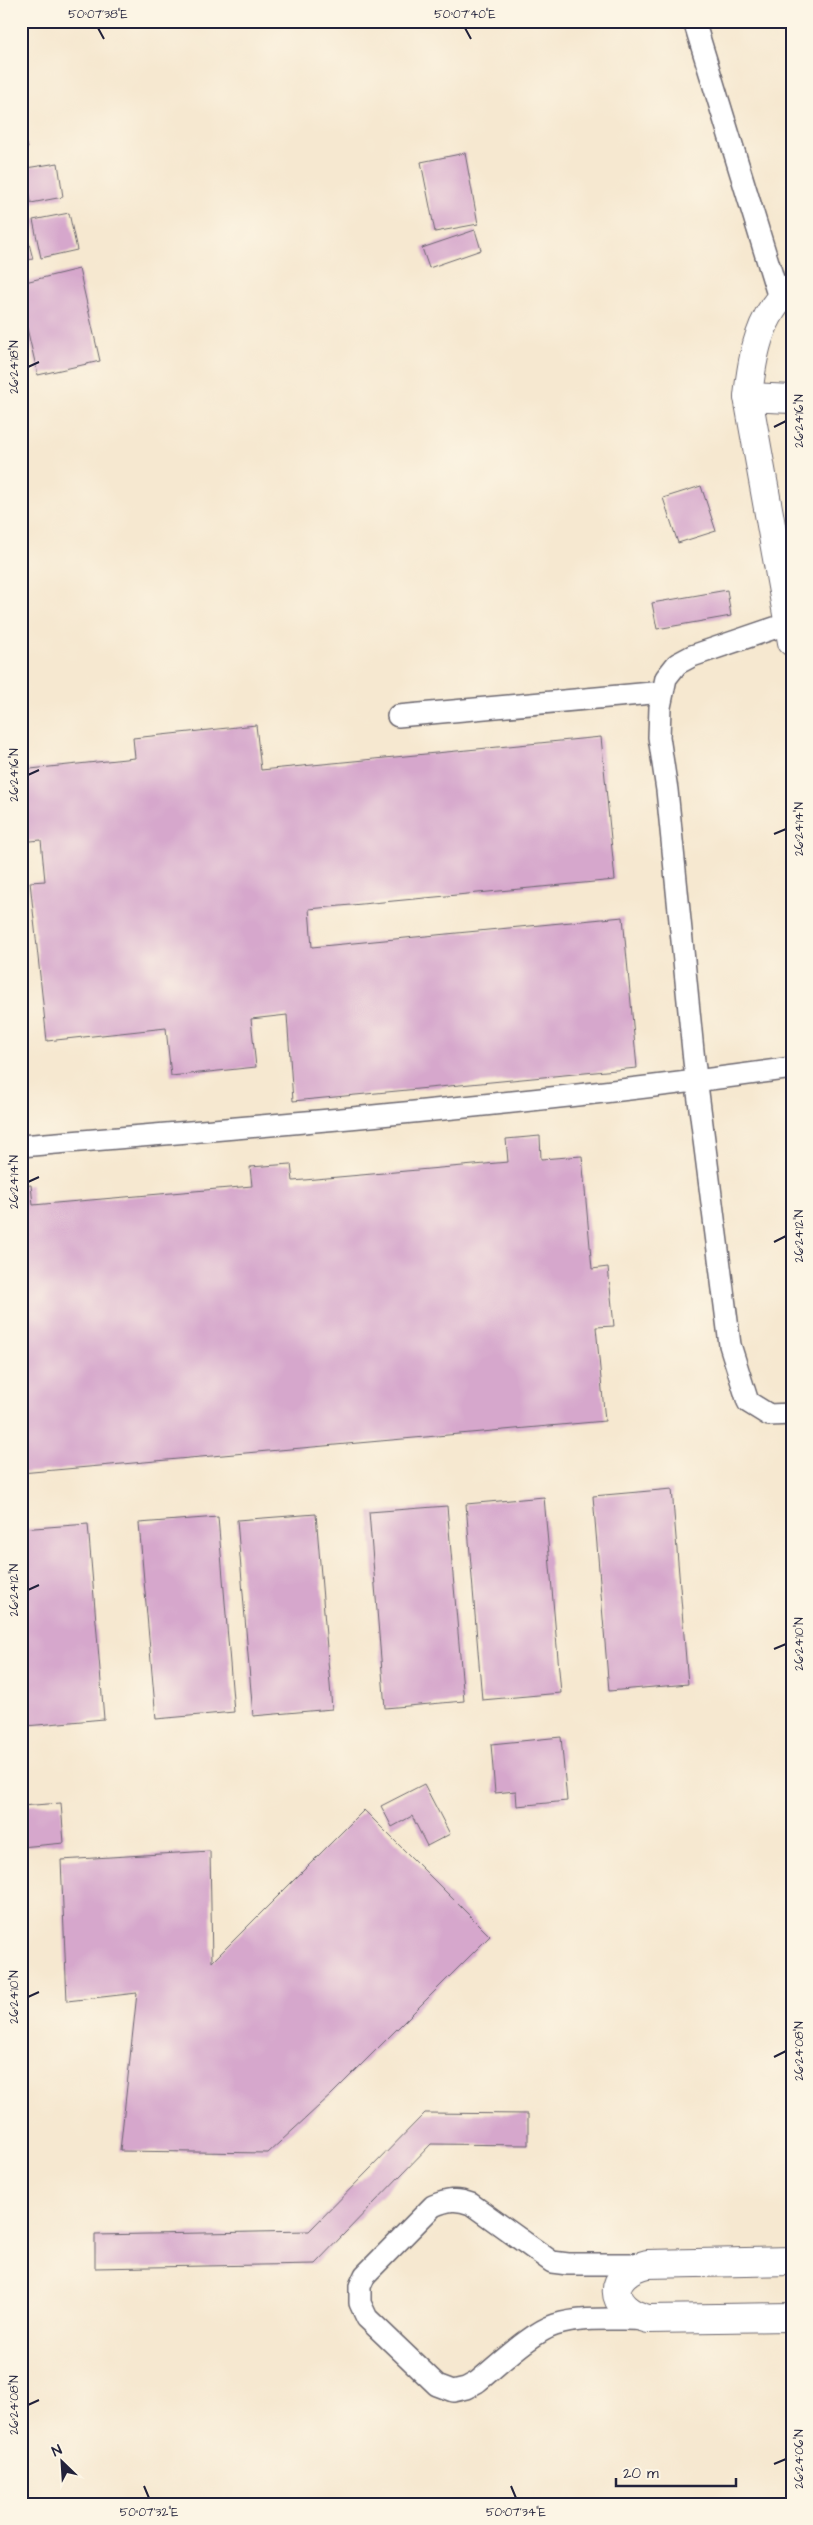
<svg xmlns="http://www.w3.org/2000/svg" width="813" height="2525" viewBox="0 0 813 2525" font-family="'Architects Daughter',sans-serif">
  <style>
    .building { fill: #d6a7cc }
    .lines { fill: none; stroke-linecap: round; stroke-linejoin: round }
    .service-casing { stroke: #6c676f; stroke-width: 24 }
    .minor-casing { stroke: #6c676f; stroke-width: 30 }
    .tertiary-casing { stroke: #6c676f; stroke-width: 30 }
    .service { stroke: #fff; stroke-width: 21 }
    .minor { stroke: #fff; stroke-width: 28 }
    .tertiary { stroke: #fff; stroke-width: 28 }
    .ticks { fill: none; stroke: #22223b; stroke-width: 2 }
    .neatline { fill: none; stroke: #22223b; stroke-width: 2 }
    .ticks-label { font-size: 12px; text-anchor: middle; fill: #22223b }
  </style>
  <rect width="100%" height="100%" fill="#fcf5e5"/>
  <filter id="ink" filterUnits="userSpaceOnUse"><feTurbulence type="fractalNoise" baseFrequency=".02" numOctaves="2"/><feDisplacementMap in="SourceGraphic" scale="10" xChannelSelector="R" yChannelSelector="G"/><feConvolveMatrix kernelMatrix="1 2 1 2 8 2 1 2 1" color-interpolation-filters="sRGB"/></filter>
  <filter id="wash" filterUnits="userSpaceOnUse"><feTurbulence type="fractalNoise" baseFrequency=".0096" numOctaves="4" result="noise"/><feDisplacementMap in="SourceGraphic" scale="20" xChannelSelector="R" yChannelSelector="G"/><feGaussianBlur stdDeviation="1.12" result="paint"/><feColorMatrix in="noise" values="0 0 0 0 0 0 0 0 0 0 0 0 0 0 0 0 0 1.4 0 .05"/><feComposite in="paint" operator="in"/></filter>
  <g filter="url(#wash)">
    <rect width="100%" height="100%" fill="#f6e8d0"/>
    <g id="blocks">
      <!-- building -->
      <g class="building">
        <path d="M21 130 28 148 21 150Z"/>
        <path d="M465 153 478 224 435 232 421 162Z"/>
        <path d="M58 163 63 197 31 203 26 168Z"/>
        <path d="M21 213 33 259 21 261Z"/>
        <path d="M69 213 77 250 41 258 33 220Z"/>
        <path d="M475 230 481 250 429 268 422 248Z"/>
        <path d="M79 269 100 361 38 375 21 303V283Z"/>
        <path d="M701 486 716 531 678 543 663 498Z"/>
        <path d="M727 590 731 616 657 629 652 603Z"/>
        <path d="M256 725 261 770 601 737 615 880 309 909 312 947 623 917 637 1068 293 1101 287 1015 251 1019 256 1067 171 1076 166 1028 47 1041 30 882 45 881 41 840 21 842V770L135 758 133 738Z"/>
        <path d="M540 1136 541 1159 582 1156 592 1269 608 1267 614 1326 596 1327 605 1421 21 1473V1186L31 1185 33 1205 252 1186 250 1167 291 1164 293 1181 508 1162 506 1139Z"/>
        <path d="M672 1489 688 1684 609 1691 593 1496Z"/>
        <path d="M544 1497 561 1693 482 1700 466 1504Z"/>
        <path d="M447 1506 464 1701 385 1708 369 1512Z"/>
        <path d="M316 1514 332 1709 253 1716 237 1520Z"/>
        <path d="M218 1517 234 1712 156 1719 139 1523Z"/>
        <path d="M88 1524 104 1719 26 1726 21 1668V1529Z"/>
        <path d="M561 1737 567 1801 517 1806 516 1791 495 1793 491 1744Z"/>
        <path d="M424 1784 450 1834 427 1846 412 1816 392 1827 381 1806Z"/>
        <path d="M61 1803 64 1843 21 1847V1806Z"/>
        <path d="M364 1810 490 1936 332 2094 268 2153 120 2151 137 1993 67 2001 61 1860 210 1851 212 1962Z"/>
        <path d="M425 2113 528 2114V2145L431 2144 315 2264 95 2268V2235L309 2231Z"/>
      </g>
    </g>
  </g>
  <g filter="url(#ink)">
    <use href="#blocks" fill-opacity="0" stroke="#6c676f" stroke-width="1"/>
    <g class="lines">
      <defs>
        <g id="service">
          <path d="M694 21 779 298"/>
          <path d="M789 623 692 656 677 664 666 678 660 707 659 737 667 790 694 1061 730 1345 748 1402 769 1415 792 1414"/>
          <path d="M398 716 663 692"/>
          <path d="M21 1146C279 1125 536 1104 792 1068"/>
          <path d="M644 2264H568L552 2262 471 2204C456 2198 447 2200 433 2206L365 2275 360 2286V2303L367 2318 437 2385 453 2391 466 2388 477 2382C497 2366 532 2332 555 2325 583 2316 618 2320 648 2319"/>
        </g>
        <path id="minor" d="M792 2261 647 2264C606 2274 607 2309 648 2319L792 2317"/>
        <g id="tertiary">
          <path d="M792 287C759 314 752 357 748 397L792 642"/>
          <path d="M748 397 792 399"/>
        </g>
      </defs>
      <!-- service casing -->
      <use href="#service" class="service-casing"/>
      <!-- minor casing -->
      <use href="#minor" class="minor-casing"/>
      <!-- tertiary casing -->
      <use href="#tertiary" class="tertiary-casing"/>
      <!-- service -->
      <use href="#service" class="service"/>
      <!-- minor -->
      <use href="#minor" class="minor"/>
      <!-- tertiary -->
      <use href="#tertiary" class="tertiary"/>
    </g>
  </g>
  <!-- ticks -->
  <path class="ticks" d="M98 28 104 39M465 28 471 39M28 367 39 362M774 427 786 421M28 775 39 770M774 834 786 829M28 1182 39 1177M774 1242 786 1236M28 1590 39 1585M774 1649 786 1644M28 1997 39 1992M774 2057 786 2051M28 2405 39 2400M774 2464 786 2459M144 2486 149 2498M511 2486 516 2498"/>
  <!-- margin -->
  <rect width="813" height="2525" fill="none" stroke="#fcf5e5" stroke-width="55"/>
  <!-- north arrow -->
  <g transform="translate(62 2462) rotate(335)" stroke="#fcf5e5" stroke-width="4" paint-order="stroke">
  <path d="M0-4L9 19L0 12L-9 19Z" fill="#22223b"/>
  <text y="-8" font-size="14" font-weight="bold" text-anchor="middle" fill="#22223b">N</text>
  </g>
  <!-- scale -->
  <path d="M616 2478v8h120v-8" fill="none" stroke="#22223b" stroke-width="2.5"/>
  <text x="623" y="2478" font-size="15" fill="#22223b" stroke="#fcf5e5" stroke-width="4" paint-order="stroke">20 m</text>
  <rect x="28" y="28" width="758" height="2470" class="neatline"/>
  <g class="ticks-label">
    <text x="98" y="18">50°07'38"E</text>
    <text x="465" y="18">50°07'40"E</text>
    <text transform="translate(14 367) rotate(-90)" y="4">26°24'18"N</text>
    <text transform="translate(799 421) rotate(-90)" y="4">26°24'16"N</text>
    <text transform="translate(14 775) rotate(-90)" y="4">26°24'16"N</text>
    <text transform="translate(799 829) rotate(-90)" y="4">26°24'14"N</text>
    <text transform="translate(14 1182) rotate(-90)" y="4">26°24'14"N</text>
    <text transform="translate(799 1236) rotate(-90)" y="4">26°24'12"N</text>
    <text transform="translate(14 1590) rotate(-90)" y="4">26°24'12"N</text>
    <text transform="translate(799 1644) rotate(-90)" y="4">26°24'10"N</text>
    <text transform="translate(14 1997) rotate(-90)" y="4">26°24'10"N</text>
    <text transform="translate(799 2051) rotate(-90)" y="4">26°24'08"N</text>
    <text transform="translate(14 2405) rotate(-90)" y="4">26°24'08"N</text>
    <text transform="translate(799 2459) rotate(-90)" y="4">26°24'06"N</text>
    <text x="149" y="2516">50°07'32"E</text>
    <text x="516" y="2516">50°07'34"E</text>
  </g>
</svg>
